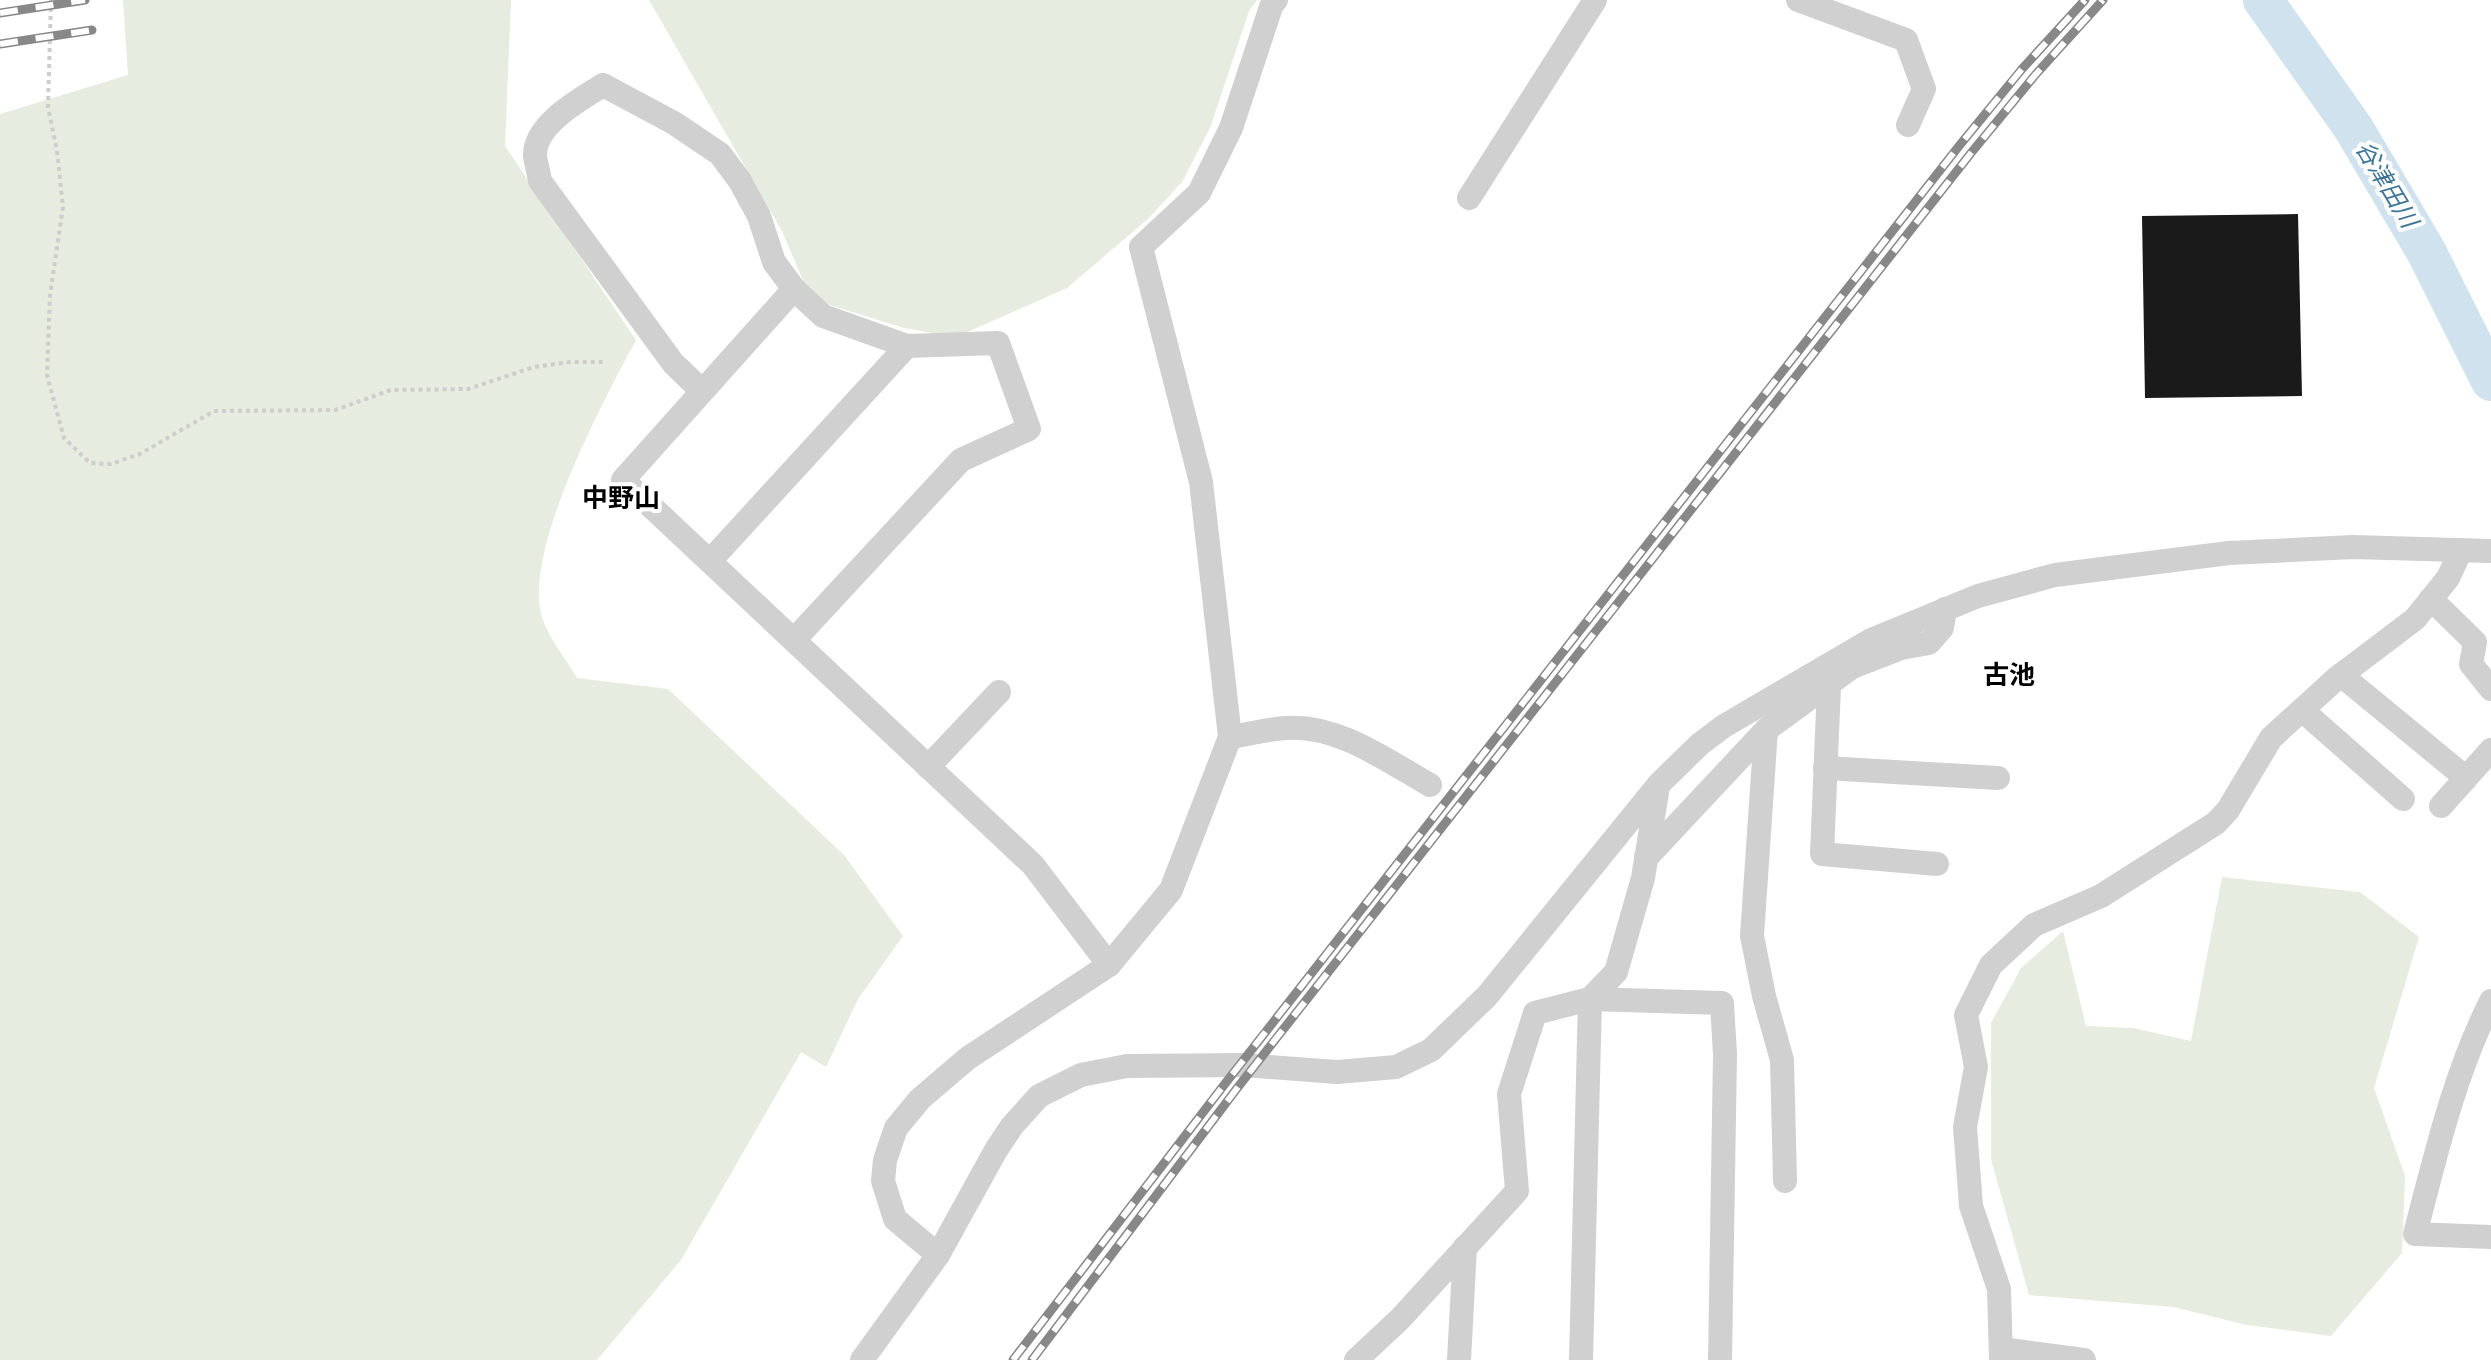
<svg xmlns="http://www.w3.org/2000/svg" width="2491" height="1360" viewBox="0 0 2491 1360" font-family="'Asap Condensed','Noto Sans JP',sans-serif">
  <style>
    .green { fill: #e6ecdf }
    .lines { fill: none; stroke-linecap: round; stroke-linejoin: round }
    .river { stroke: #cfe2ee; stroke-width: 40 }
    .building { fill: #1a1a1a }
    .path { stroke: #cdcdcd; stroke-width: 4; stroke-dasharray: 4 4; stroke-linecap: butt }
    .minor { stroke: #d0d0d0; stroke-width: 24 }
    .rail-casing { stroke: #888; stroke-width: 9 }
    .rail { stroke: #fff; stroke-width: 6; stroke-dasharray: 18; stroke-linecap: butt }
    .labels { text-anchor: middle; dominant-baseline: central; stroke-width: 8; stroke-linejoin: round; paint-order: stroke }
    .water-label { font-size: 24px; font-style: italic; fill: #3f7597; stroke: #fff }
    .quarter-label { font-size: 26px; font-weight: bold; fill: #000; stroke: #fff }
  </style>
  <rect width="100%" height="100%" fill="#fff"/>
  <!-- green -->
  <g class="green">
    <path d="M123 0H511L505 146 636 340C605 398 519 556 543 620 550 640 566 659 577 678L668 689 844 855 903 936 858 999 826 1067 801 1052 681 1260 597 1360H0V114L128 75Z"/>
    <path d="M649 0H1257L1249 11 1210 128 1182 182 1149 218 1067 288 956 337 904 328 811 299 782 231Z"/>
    <path d="M2222 877 2360 892 2419 937 2374 1088 2405 1176 2402 1253 2331 1336 2247 1325 2173 1307 2029 1295 1991 1159V1023L2021 968 2063 931 2086 1026 2133 1028 2191 1041Z"/>
  </g>
  <g class="lines">
    <!-- river -->
    <path class="river" d="M2263 0 2354 129 2427 253 2491 381"/>
  </g>
  <!-- building -->
  <path class="building" d="M2298 214 2302 396 2145 398 2142 216Z"/>
  <g class="lines">
    <!-- path -->
    <path class="path" d="M51 0 48 107 57 151 63 207 50 295 47 375 64 438 90 463 111 464 140 454 214 411 335 410 391 390 468 389 534 367 570 362H605"/>
    <!-- minor -->
    <g class="minor">
      <path d="M1798 0 1906 40 1924 89 1908 125"/>
      <path d="M1469 198 1595 0"/>
      <path d="M794 289 623 480 1033 865 1109 965"/>
      <path d="M702 391 673 363 540 181C539 173 536 164 535 156 534 124 580 100 603 85L674 123 720 154 740 181 759 216 774 262 794 289 823 316 907 346 998 343 1029 429 961 460 794 640"/>
      <path d="M710 561 907 346"/>
      <path d="M2431 599 2475 642 2471 664 2491 689"/>
      <path d="M2341 675 2466 778"/>
      <path d="M1829 686 1822 854 1937 864"/>
      <path d="M2302 710 2403 799"/>
      <path d="M1766 730 1752 936 1764 996 1782 1060 1785 1181"/>
      <path d="M1230 737C1249 734 1268 729 1286 728 1338 724 1387 761 1430 785"/>
      <path d="M928 767 999 692"/>
      <path d="M1825 768 1998 778"/>
      <path d="M2441 806 2491 750"/>
      <path d="M1646 858 1766 730 1852 667 1901 648 1929 643 1942 628 1945 609"/>
      <path d="M2491 1001C2454 1075 2436 1154 2415 1234L2491 1237"/>
      <path d="M938 1255 895 1219 883 1181 885 1160 896 1128 920 1099 968 1058 1109 965 1171 890 1230 737 1201 482 1141 247 1199 193 1231 128 1272 4 1276 0"/>
      <path d="M2002 1349 2084 1360"/>
      <path d="M862 1360 938 1255 996 1150 1012 1126 1039 1096 1081 1075 1127 1066 1243 1065 1337 1072 1396 1067 1431 1050 1487 996 1659 784 1700 744 1724 726 1871 640 1978 596 2055 575 2229 553 2353 547 2491 551"/>
      <path d="M1356 1360 1400 1319 1517 1191 1509 1094 1535 1013 1590 999 1722 1003 1725 1054 1720 1360"/>
      <path d="M1459 1360 1465 1247"/>
      <path d="M1581 1360 1590 999 1616 972 1643 878 1658 786"/>
      <path d="M2001 1360 1999 1289 1971 1206 1965 1127 1976 1067 1966 1015 1991 965 2034 925 2101 896 2216 823 2228 810 2271 738 2337 678 2415 619 2448 578 2461 550"/>
    </g>
    <defs>
      <g id="rail">
        <path d="M0 13 85 0"/>
        <path d="M0 44 92 30"/>
        <path d="M1013 1360 1224 1085 1959 146 2022 69 2085 0"/>
        <path d="M1032 1360 1238 1087 1971 153 2036 74 2103 0"/>
      </g>
    </defs>
    <!-- rail casing -->
    <use href="#rail" class="rail-casing"/>
    <!-- rail -->
    <use href="#rail" class="rail"/>
  </g>
  <g class="labels">
    <!-- water labels -->
    <g class="water-label">
      <text transform="translate(2387 184) rotate(59)">谷津田川</text>
    </g>
    <!-- quarter labels -->
    <g class="quarter-label">
      <text x="621" y="498">中野山</text>
      <text x="2009" y="675">古池</text>
    </g>
  </g>
</svg>
